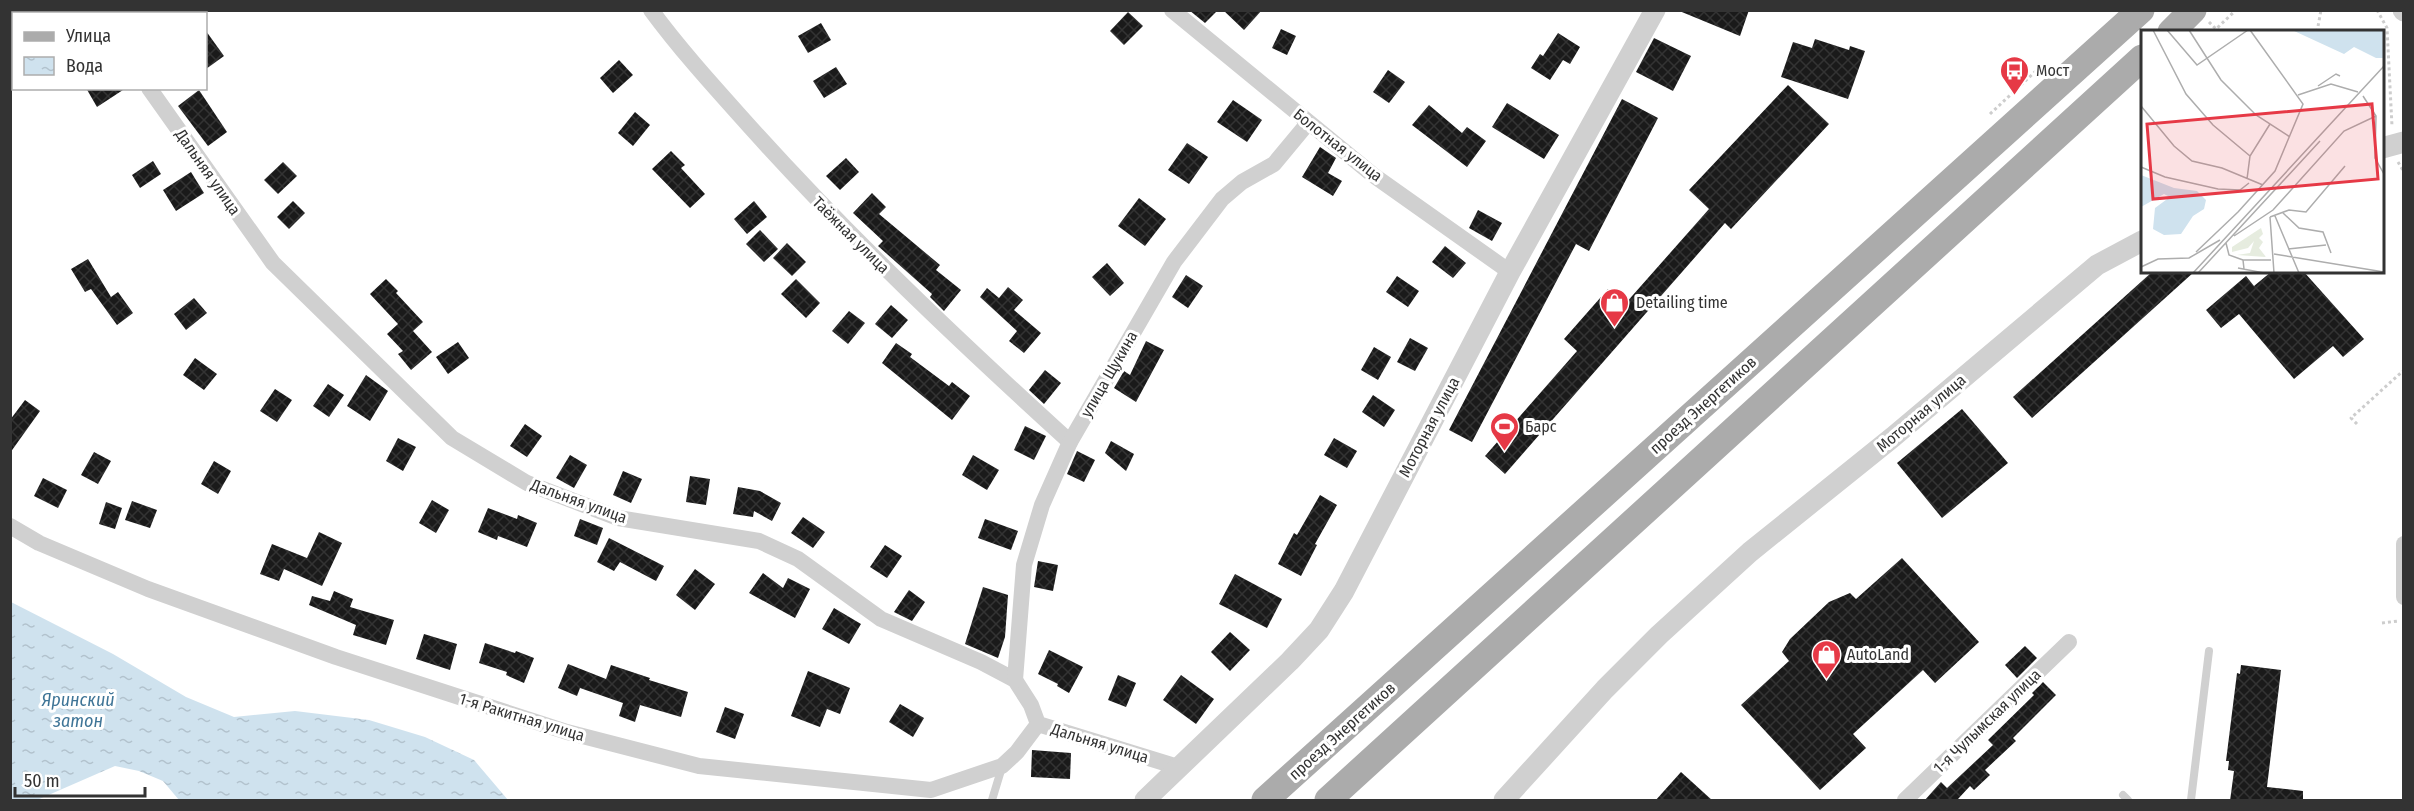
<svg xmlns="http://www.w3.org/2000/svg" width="2414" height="811" viewBox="0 0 2414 811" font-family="'Fira Sans Condensed',sans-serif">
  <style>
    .water { fill: url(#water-ripples) }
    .building { fill: url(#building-cross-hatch) }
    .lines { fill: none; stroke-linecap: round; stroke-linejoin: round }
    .path { stroke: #cdcdcd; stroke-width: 3; stroke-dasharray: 3 3; stroke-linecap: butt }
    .service { stroke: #d0d0d0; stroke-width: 8 }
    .minor { stroke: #d0d0d0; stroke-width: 16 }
    .tertiary { stroke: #d0d0d0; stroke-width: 21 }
    .primary { stroke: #ababab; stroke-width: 27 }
    .labels { text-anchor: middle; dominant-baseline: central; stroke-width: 6; stroke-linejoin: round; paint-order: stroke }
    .poi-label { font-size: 16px; fill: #333; stroke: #fff; text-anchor: start }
    .street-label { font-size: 16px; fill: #333; stroke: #fff }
    .water-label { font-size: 18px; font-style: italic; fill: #3f7597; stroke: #fff }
    .inset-road { fill: none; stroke: #adadad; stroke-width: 1.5 }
    .view { fill: #e63946; fill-opacity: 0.15; stroke: #e63946; stroke-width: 3 }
    .inset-edge { fill: none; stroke: #333; stroke-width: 3 }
  </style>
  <defs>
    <pattern id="water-ripples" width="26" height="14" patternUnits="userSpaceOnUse" patternTransform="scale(1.5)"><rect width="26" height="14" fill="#cfe2ee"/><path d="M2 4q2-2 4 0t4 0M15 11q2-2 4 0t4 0" fill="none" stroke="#b2c2cd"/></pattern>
    <pattern id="building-cross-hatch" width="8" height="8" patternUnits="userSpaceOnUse" patternTransform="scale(1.5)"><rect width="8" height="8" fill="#1a1a1a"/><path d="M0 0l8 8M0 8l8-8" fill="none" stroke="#333"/></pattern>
  </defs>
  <rect width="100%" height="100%" fill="#fff"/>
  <!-- water -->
  <path class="water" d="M11 602 113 654 186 697 234 717 295 711 369 720 425 737 474 760 508 800H179L163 781 139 771 115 766 37 800H11Z"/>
  <!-- building -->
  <g class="building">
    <path d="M1189 10H1218L1205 23Z"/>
    <path d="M1223 10H1262L1244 30Z"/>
    <path d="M1677 10H1749L1740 36Z"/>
    <path d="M1128 12 1143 26 1124 45 1110 31Z"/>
    <path d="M821 23 831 40 808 53 798 36Z"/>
    <path d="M1281 29 1296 36 1287 55 1272 48Z"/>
    <path d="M206 31 224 56 206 69Z"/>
    <path d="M1558 33 1580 47 1570 64 1563 60 1550 80 1531 68 1540 54 1543 56Z"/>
    <path d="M1654 38 1691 56 1673 91 1636 72Z"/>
    <path d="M1815 39 1849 50 1850 46 1865 51 1848 99 1781 77 1793 42 1812 48Z"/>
    <path d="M619 60 633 75 613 93 600 78Z"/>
    <path d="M836 67 847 84 824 98 813 81Z"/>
    <path d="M1388 70 1405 82 1389 103 1373 92Z"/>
    <path d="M1788 85 1829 124 1731 229 1725 223 1505 474 1485 456 1577 351 1564 339 1608 289 1625 304 1709 209 1689 190Z"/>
    <path d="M86 88H126L97 107Z"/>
    <path d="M199 90 227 132 208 146 178 106Z"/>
    <path d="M1622 99 1658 118 1589 251 1576 244 1472 442 1449 430Z"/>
    <path d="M1233 100 1262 120 1247 142 1217 122Z"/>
    <path d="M1507 103 1559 135 1544 159 1492 127Z"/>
    <path d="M1429 105 1462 133 1467 127 1486 141 1467 167 1412 125Z"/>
    <path d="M635 112 650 125 633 146 618 133Z"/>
    <path d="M1187 143 1208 157 1189 184 1168 170Z"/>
    <path d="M1320 147 1336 158 1328 173 1342 181 1333 196 1302 177Z"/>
    <path d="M671 151 685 165 681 168 705 194 690 208 652 169Z"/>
    <path d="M846 158 859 172 840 190 826 176Z"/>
    <path d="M153 161 161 174 140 188 132 175Z"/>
    <path d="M283 162 297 176 278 194 264 180Z"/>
    <path d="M191 172 204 193 176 211 163 190Z"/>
    <path d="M872 193 886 207 879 214 940 265 936 270 961 290 944 311 930 297 932 294 878 246 883 241 853 213Z"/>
    <path d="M1139 198 1166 219 1145 246 1118 226Z"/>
    <path d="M293 201 305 213 289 229 277 217Z"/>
    <path d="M754 201 767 217 747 234 734 219Z"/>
    <path d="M1478 210 1502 223 1492 241 1469 228Z"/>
    <path d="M760 230 778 249 764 262 746 244Z"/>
    <path d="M787 243 806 262 792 276 773 258Z"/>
    <path d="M1445 246 1466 263 1453 278 1432 262Z"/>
    <path d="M88 259 111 297 118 292 133 313 117 325 91 289 85 292 71 269Z"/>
    <path d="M1107 263 1124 283 1110 296 1092 277Z"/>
    <path d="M2152 272H2194L2032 418 2013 397Z"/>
    <path d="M2271 272H2304L2364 339 2343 357 2333 346 2294 379 2239 314 2221 328 2206 310 2246 276 2254 286Z"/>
    <path d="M1186 275 1203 286 1188 308 1172 297Z"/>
    <path d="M1397 276 1419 291 1408 307 1386 292Z"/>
    <path d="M386 279 398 291 396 293 423 322 413 331 432 352 411 370 398 354 403 351 387 334 398 324 370 294Z"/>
    <path d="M796 279 820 303 806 318 781 294Z"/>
    <path d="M1008 287 1023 300 1014 310 1041 333 1024 353 1009 341 1017 331 980 297 987 288 999 298Z"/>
    <path d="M194 298 207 313 186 330 174 314Z"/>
    <path d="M891 305 908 320 892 338 875 324Z"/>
    <path d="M849 311 865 323 848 344 832 331Z"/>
    <path d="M1410 338 1428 348 1415 371 1397 362Z"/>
    <path d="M1146 341 1164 350 1136 402 1114 388 1124 371 1130 375Z"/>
    <path d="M458 342 469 358 448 374 436 357Z"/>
    <path d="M896 343 912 354 910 357 949 386 952 382 970 396 952 420 882 363Z"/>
    <path d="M1374 347 1391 357 1378 380 1361 370Z"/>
    <path d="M195 358 217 374 204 390 183 375Z"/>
    <path d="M1045 370 1061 383 1044 404 1029 390Z"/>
    <path d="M366 375 388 391 370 421 347 406Z"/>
    <path d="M328 384 344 395 329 417 313 406Z"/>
    <path d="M275 389 292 400 277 422 260 411Z"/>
    <path d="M1373 395 1395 410 1384 427 1362 412Z"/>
    <path d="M25 400 40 411 10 453V420Z"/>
    <path d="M1962 409 2008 463 1942 518 1897 463Z"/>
    <path d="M525 424 542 436 527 457 510 446Z"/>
    <path d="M1025 426 1046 436 1034 460 1014 450Z"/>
    <path d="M398 438 416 447 403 471 386 461Z"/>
    <path d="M1334 438 1357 451 1347 468 1324 455Z"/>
    <path d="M1111 441 1134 454 1126 471 1105 453Z"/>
    <path d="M1077 451 1095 460 1084 482 1067 474Z"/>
    <path d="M94 452 111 461 98 484 81 475Z"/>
    <path d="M570 455 587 465 574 488 556 478Z"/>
    <path d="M973 455 999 470 987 490 962 475Z"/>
    <path d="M214 461 231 471 218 494 201 484Z"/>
    <path d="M623 471 642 479 631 503 613 495Z"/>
    <path d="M690 476 710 479 706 505 686 502Z"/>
    <path d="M43 478 67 490 58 508 34 496Z"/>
    <path d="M738 487 760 491 781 503 772 521 754 511 753 517 733 514Z"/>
    <path d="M1320 495 1337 505 1315 544 1317 545 1301 576 1278 564 1294 533 1297 535Z"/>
    <path d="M432 500 449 510 436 533 419 523Z"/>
    <path d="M132 501 157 510 150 528 125 520Z"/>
    <path d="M106 502 122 508 115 529 99 524Z"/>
    <path d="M488 508 517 519 518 515 537 523 527 547 498 536 497 540 478 532Z"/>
    <path d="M803 517 825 532 813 548 791 533Z"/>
    <path d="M580 519 603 528 597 545 574 536Z"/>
    <path d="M985 519 1018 531 1011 550 978 538Z"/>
    <path d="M319 532 342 543 322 586 284 569 279 581 260 574 272 544 307 558Z"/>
    <path d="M609 538 664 566 656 581 620 562 614 571 597 562Z"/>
    <path d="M885 545 902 556 887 578 870 567Z"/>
    <path d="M1902 558 1979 642 1935 683 1923 670 1853 734 1866 748 1820 790 1741 705 1789 661 1782 652 1790 639 1829 602 1850 593 1856 599Z"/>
    <path d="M1038 561 1058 565 1053 591 1034 587Z"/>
    <path d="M695 569 715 584 695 610 676 595Z"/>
    <path d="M763 573 783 588 788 578 810 589 795 618 749 593Z"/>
    <path d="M1235 574 1282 599 1267 628 1219 604Z"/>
    <path d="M983 587 1008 595 1005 637 998 658 965 644Z"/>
    <path d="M909 590 925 602 912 621 894 612Z"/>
    <path d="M334 591 353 599 350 607 394 620 386 645 353 635 356 625 309 605 312 596 330 601Z"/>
    <path d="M834 608 861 624 849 644 822 629Z"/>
    <path d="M1230 632 1250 650 1230 671 1211 652Z"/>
    <path d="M424 634 457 644 450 670 416 659Z"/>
    <path d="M485 643 515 653 516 651 534 658 524 683 506 675 507 672 479 663Z"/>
    <path d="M2025 646 2037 658 2017 678 2005 665Z"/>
    <path d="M1049 650 1083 667 1069 693 1057 686 1058 684 1038 674Z"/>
    <path d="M568 664 606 679 611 665 650 678 649 680 688 692 681 717 640 705 635 722 619 716 623 703 580 688 577 696 558 688Z"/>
    <path d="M2241 665 2281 670 2267 787 2303 791V801H2230L2234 771 2228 770 2229 761H2226L2237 673 2240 674Z"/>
    <path d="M808 671 850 688 840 714 827 709 820 727 791 716Z"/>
    <path d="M1118 675 1136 683 1126 707 1108 700Z"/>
    <path d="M1181 675 1214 699 1196 724 1163 700Z"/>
    <path d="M2043 682 2056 695 2013 738 2016 741 1985 770 1990 775 1974 790 1970 786 1958 799 1960 801H1924L1941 782 1947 788 1993 745 1988 740 2034 695 2032 693Z"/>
    <path d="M900 704 924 718 913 737 889 722Z"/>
    <path d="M725 707 744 714 735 739 716 732Z"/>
    <path d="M1032 750 1071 753 1070 779 1031 777Z"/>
    <path d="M1681 772 1713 801H1655Z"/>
  </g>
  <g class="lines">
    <!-- path -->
    <g class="path">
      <path d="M2377 10 2387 28 2392 126"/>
      <path d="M2209 22 2216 29 2236 10"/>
      <path d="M2317 32 2321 10"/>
      <path d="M1990 114 2038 69 2046 65"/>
      <path d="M2398 162 2404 172"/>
      <path d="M2357 424 2351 418 2404 370"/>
      <path d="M2382 623 2398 621"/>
    </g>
    <!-- service -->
    <g class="service">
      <path d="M2123 795 2128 800"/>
      <path d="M992 800 1002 767"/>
      <path d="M2191 800 2209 651"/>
    </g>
    <!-- minor -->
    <g class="minor">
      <path d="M97 10 99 14"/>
      <path d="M651 10C682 52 717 90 751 128 851 239 959 341 1070 442"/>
      <path d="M1172 10 1373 175 1510 272"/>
      <path d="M149 88 273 263 452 438 527 483 618 518 759 541 798 559 881 619 981 662 1015 680 1031 705 1038 724 1181 768"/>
      <path d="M10 526 39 543 148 589 336 657 567 732 699 766 931 790 1002 766 1017 752 1038 724"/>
      <path d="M2404 544V597"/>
      <path d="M1015 680 1024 565 1042 505 1070 442 1174 262 1222 199 1242 182 1274 164 1308 123"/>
      <path d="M1905 800 2069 642"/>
    </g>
    <!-- tertiary -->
    <g class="tertiary">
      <path d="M2403 10 2404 11"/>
      <path d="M2382 148 2404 142"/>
      <path d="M1145 800 1290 661 1319 630 1344 591 1510 272 1655 10"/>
      <path d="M1504 800 1605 689 1659 635 1750 552 1893 437 2097 265 2142 241"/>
    </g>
    <!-- primary -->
    <g class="primary">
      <path d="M2171 32 2193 10"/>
      <path d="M1265 800 2141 10"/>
      <path d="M1328 800 2142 58"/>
    </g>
  </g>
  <!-- icons -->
  <defs>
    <symbol id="bus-pin" viewBox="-11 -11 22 30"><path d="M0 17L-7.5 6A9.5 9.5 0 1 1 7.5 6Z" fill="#e63946" stroke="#fff"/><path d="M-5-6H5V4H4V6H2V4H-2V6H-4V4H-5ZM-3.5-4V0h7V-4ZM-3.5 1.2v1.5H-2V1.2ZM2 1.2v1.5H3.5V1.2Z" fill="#fff"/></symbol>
    <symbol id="shop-pin" viewBox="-11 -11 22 30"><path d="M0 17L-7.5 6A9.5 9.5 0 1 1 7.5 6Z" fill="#e63946" stroke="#fff"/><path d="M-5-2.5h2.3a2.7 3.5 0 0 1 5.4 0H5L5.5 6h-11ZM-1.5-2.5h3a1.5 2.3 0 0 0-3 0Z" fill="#fff"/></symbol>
    <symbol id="stadium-pin" viewBox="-11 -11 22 30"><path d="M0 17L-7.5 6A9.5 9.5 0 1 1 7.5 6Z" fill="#e63946" stroke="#fff"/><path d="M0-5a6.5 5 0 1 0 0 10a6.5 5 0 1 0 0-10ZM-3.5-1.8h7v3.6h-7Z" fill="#fff"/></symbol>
  </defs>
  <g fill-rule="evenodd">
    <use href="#bus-pin" x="1998" y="54" width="33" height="45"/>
    <use href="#shop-pin" x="1598" y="286" width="33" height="45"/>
    <use href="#stadium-pin" x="1488" y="410" width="33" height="45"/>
    <use href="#shop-pin" x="1810" y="638" width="33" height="45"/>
  </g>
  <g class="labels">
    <!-- poi labels -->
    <g class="poi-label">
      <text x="2036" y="70">Мост</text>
      <text x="1636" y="302">Detailing time</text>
      <text x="1525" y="426">Барс</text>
      <text x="1847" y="654">AutoLand</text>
    </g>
    <!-- street labels -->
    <g class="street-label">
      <text transform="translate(1338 145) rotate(38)">Болотная улица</text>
      <text transform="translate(208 172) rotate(55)">Дальняя улица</text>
      <text transform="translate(851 235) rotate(45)">Таёжная улица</text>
      <text transform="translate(1109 374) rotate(-60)">улица Щукина</text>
      <text transform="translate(1703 405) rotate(-42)">проезд Энергетиков</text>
      <text transform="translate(1921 413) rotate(-40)">Моторная улица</text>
      <text transform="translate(1429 427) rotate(-62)">Моторная улица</text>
      <text transform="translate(579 501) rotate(20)">Дальняя улица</text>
      <text transform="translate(522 717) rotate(17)">1-я Ракитная улица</text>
      <text transform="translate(1987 721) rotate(-44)">1-я Чулымская улица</text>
      <text transform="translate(1342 731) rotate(-42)">проезд Энергетиков</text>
      <text transform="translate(1100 743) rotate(17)">Дальняя улица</text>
    </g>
    <!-- water labels -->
    <g class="water-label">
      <text x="78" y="700">Яринский<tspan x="78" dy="21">затон</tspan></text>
    </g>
  </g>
  <!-- overview -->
  <g transform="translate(2141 30)">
    <rect width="243" height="243" fill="#fff"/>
    <path d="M120 198 122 204 118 208 122 212 118 218 125 227 96 225 109 223 113 211 107 218 91 222V217Z" fill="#e6ecdf"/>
    <path d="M151 0H243V28H235L213 17 203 24ZM0 145 33 158 56 161 65 170 63 179 52 186 40 204 23 205 12 199 14 178 29 167 23 164 0 177Z" fill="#cfe2ee"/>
    <path class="inset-road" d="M12 0 45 64 72 95 109 126M26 0 56 35 107 0M48 0 80 50 115 85 149 107M177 56 195 44 199 46M157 65 190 54 217 62M222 66 235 86 234 128 243 144M0 76 33 116 51 131 81 138 122 155M0 137 24 147 77 159 99 160 108 153M106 149 109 126 129 94M97 182 134 141 162 74 109 0M142 183 158 198 182 202 190 223M134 186 158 243M129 187 148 180 165 182 204 136M129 187 133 243M93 206 132 180 203 101 235 86M85 213 88 225 102 230M147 219 185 215M55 222 97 182M133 224 243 242M0 237 17 229 48 228 79 210M97 238 123 243M103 239 102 230H130M52 243 243 36M57 243 179 111"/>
    <path class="view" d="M231 74 237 149 12 169 6 94Z"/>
    <rect width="243" height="243" class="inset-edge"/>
  </g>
  <!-- border -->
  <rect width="2414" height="811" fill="none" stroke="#333333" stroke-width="24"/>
  <!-- legend -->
  <rect x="12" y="12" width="195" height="78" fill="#ffffff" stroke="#adadad" stroke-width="1.5"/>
  <rect x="24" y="32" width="30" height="9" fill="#ababab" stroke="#adadad" stroke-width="1.5"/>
  <text x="66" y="42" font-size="18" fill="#333333">Улица</text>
  <rect x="24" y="57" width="30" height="18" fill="url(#water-ripples)" stroke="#adadad" stroke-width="1.5"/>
  <text x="66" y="72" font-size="18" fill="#333333">Вода</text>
  <!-- scale -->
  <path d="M15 787v9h130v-9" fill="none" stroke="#333333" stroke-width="3"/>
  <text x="24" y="787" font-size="18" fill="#333333" stroke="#ffffff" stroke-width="4.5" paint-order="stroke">50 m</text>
</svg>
